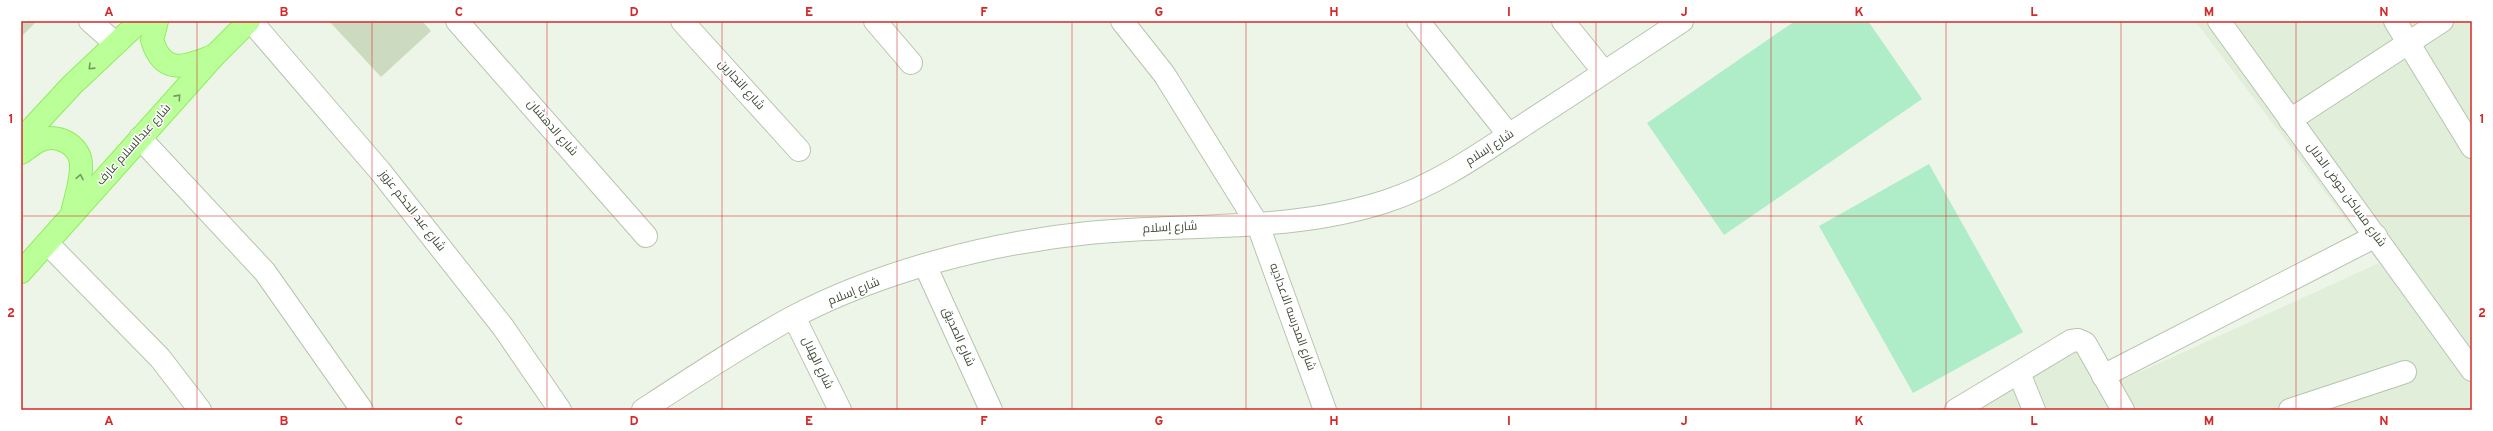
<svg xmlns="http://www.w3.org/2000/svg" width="2493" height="431" viewBox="0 0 2493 431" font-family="Overpass,Cairo,sans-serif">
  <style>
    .residential { fill: #e1eeda }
    .green { fill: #aeedc7 }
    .building { fill: #ccdbbf }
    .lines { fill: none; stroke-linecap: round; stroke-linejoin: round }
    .minor-casing { stroke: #b6c5ad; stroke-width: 24 }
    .major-casing { stroke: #90ee5d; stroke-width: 24 }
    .minor { stroke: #fff; stroke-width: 22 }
    .major { stroke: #baff97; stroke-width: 22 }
    .oneway { stroke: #769b62 }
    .grid { fill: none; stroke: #d62828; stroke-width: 1; stroke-opacity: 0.55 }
    .labels { text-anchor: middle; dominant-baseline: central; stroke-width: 3; stroke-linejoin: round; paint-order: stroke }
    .street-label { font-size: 12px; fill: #3f4a36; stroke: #fff }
    .neatline { fill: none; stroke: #d62828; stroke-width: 1.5 }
    .grid-label { font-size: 13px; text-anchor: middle; font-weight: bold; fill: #d62828 }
  </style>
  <rect width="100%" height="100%" fill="#edf5e8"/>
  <!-- residential -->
  <path class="residential" d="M2195 21H2472V410H1960L2083 345 2107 387 2379 263Z"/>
  <!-- green -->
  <g class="green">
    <path d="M1795 21H1868L1922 99 1724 235 1647 123Z"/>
    <path d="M1929 164 2023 332 1913 393 1819 226Z"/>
  </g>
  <!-- building -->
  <g class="building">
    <path d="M21 21H37L21 37Z"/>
    <path d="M329 21H422L431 31 381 77Z"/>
  </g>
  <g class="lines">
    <defs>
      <g id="minor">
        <path d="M90 21 115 43"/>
        <path d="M251 21 380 171 503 327 560 410"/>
        <path d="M457 21 646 236"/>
        <path d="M682 21 799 150"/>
        <path d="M875 21 911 63"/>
        <path d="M1122 21 1164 74 1258 225 1325 410"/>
        <path d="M1418 21 1509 135"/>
        <path d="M1563 21 1604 72"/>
        <path d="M2219 21 2472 370"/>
        <path d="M2395 21 2472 147"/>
        <path d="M2290 120 2442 21"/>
        <path d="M140 138 265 272 362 410"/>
        <path d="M47 243 160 358 200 410"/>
        <path d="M925 265 991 410"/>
        <path d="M794 317 840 410"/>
        <path d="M2019 373 2034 410"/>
        <path d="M2103 376 2376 236"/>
        <path d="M643 410C692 378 742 345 793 317 881 271 989 243 1088 233 1187 223 1290 233 1387 201 1439 184 1484 151 1530 121 1581 88 1632 54 1682 21"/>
        <path d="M1956 410 2071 341 2078 340 2085 343 2123 410"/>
        <path d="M2290 410 2405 372"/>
      </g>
      <g id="major">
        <path d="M157 21 152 40C163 76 186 67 213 56"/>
        <path d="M21 140 72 85 140 21"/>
        <path d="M21 153C27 149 33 144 39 141 57 132 80 145 81 164 82 180 75 198 72 214"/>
        <path d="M21 272 215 55 249 21"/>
      </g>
    </defs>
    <!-- minor casing -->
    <use href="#minor" class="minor-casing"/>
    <!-- major casing -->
    <use href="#major" class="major-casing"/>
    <!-- minor -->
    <use href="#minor" class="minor"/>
    <!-- major -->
    <use href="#major" class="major"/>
  </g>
  <!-- one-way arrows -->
  <defs><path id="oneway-chevron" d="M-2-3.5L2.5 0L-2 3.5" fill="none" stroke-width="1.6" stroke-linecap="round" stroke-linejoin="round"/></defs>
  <g class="oneway">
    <use href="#oneway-chevron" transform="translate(91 67) rotate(136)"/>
    <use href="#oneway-chevron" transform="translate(178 97) rotate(-48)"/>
    <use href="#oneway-chevron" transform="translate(80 177) rotate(-79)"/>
  </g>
  <!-- grid -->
  <path class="grid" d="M197 21V410M372 21V410M547 21V410M722 21V410M897 21V410M1072 21V410M1246 21V410M1421 21V410M1596 21V410M1771 21V410M1946 21V410M2121 21V410M2296 21V410M21 216H2472"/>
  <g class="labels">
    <!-- street labels -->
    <g class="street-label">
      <text transform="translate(741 85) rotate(48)">شارع النجارين</text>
      <text transform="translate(552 128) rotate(49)">شارع الدهشان</text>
      <text transform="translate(134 145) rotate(-48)">شارع عبدالسلام عارف</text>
      <text transform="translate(1490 148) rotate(-33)">شارع إسلام</text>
      <text transform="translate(2346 195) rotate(54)">شارع مساكن حوض الدلال</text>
      <text transform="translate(412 211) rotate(52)">شارع عبد الحكم عزوز</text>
      <text transform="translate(1170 228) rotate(-3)">شارع إسلام</text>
      <text transform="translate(854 292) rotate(-22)">شارع إسلام</text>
      <text transform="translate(1292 317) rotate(70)">شارع المدرسه الاعداديه</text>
      <text transform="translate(958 337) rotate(66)">شارع الصديق</text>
      <text transform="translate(817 363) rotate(64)">شارع الهلال</text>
    </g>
  </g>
  <!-- border -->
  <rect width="2493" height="431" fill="none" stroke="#ffffff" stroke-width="44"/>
  <rect x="22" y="22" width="2449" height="387" class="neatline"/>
  <g class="grid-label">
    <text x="109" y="16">A</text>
    <text x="284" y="16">B</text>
    <text x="459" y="16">C</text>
    <text x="634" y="16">D</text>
    <text x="809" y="16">E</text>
    <text x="984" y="16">F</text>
    <text x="1159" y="16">G</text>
    <text x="1334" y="16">H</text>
    <text x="1509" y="16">I</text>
    <text x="1684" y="16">J</text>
    <text x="1859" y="16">K</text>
    <text x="2034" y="16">L</text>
    <text x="2209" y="16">M</text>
    <text x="2384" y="16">N</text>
    <text x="11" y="123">1</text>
    <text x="2482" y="123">1</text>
    <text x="11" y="317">2</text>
    <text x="2482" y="317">2</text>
    <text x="109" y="425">A</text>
    <text x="284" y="425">B</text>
    <text x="459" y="425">C</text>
    <text x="634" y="425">D</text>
    <text x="809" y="425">E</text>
    <text x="984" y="425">F</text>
    <text x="1159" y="425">G</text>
    <text x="1334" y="425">H</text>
    <text x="1509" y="425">I</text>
    <text x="1684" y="425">J</text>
    <text x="1859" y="425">K</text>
    <text x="2034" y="425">L</text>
    <text x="2209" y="425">M</text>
    <text x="2384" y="425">N</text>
  </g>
</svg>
